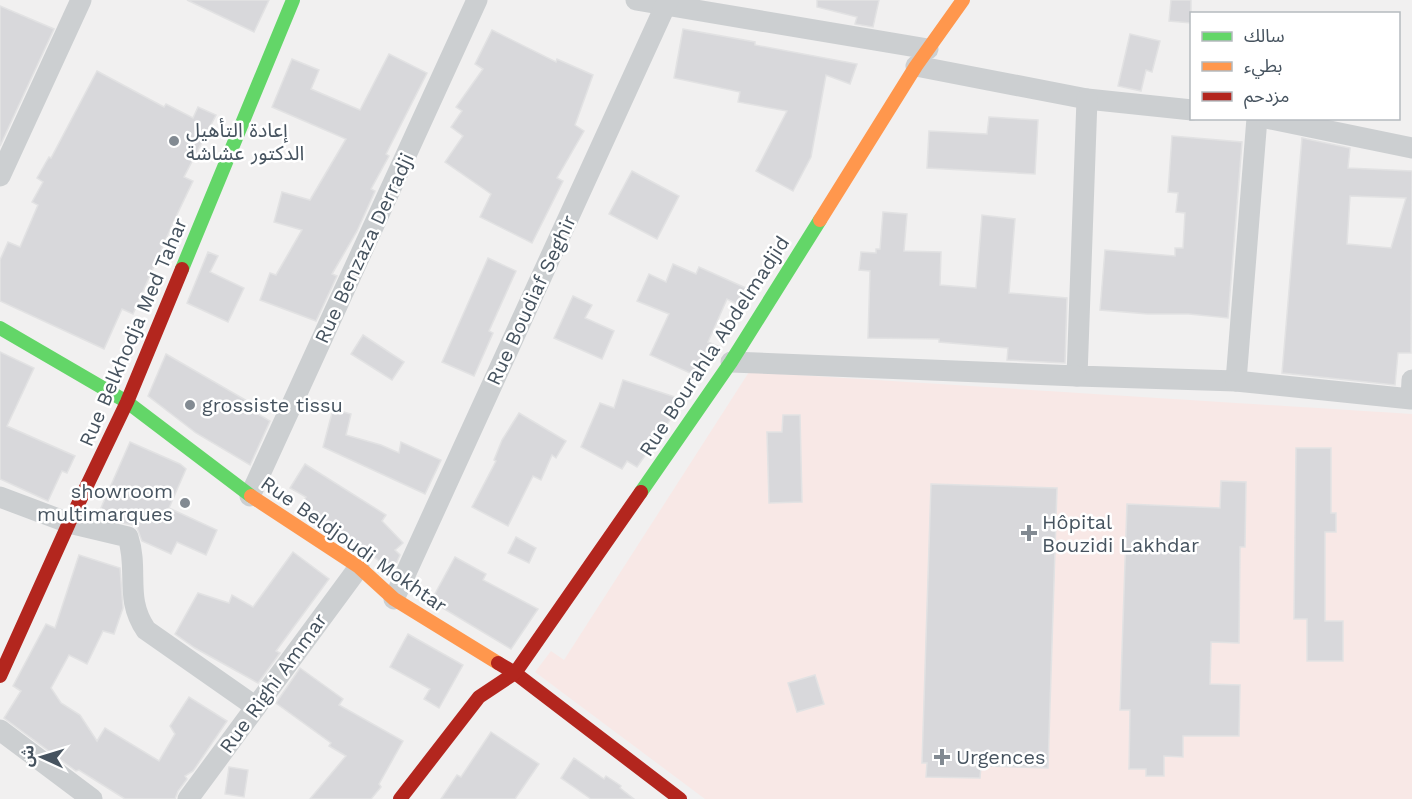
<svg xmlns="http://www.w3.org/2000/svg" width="1412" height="799" viewBox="0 0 1412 799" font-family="'Work Sans','Noto Sans Arabic',sans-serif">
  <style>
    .medical { fill: #f8e8e6 }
    .building { fill: #d8d8db; stroke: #e2e2e3; stroke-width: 1.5; fill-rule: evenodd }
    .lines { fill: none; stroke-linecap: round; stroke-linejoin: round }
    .street { stroke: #cccfd1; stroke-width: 21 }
    .fast { stroke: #63d668; stroke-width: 14 }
    .slow { stroke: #ff974d; stroke-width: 14 }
    .jam { stroke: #b3261e; stroke-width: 14 }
    .poi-dot { fill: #828a92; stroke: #fff; stroke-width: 2 }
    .labels { text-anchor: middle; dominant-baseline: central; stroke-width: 5; stroke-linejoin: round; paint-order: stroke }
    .poi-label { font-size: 20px; fill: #46535f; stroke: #fff; text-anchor: start }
    .street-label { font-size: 20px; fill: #46535f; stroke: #fff }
  </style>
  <rect width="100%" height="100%" fill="#f1f0f0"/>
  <!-- medical -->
  <path class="medical" d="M749 372 1412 414V799H705L535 672 551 651 564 660Z"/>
  <!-- building -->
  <g class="building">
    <path d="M187 0H269L254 32Z"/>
    <path d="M817 0H879L873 27 855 24 857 17 817 7Z"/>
    <path d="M1171 0H1191V23L1169 21Z"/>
    <path d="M0 6 54 29 0 146Z"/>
    <path d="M683 29 755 42V45L857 64 850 84 826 75 811 157 793 191 756 171 787 111 738 102 740 92 674 78Z"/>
    <path d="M492 30 556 62 557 59 593 75 575 125 584 131 557 178 563 181 532 243 480 217 491 194 445 162 463 136 451 127 462 111 456 107 483 69 475 64Z"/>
    <path d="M1130 34 1160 41 1152 72 1146 70 1141 91 1118 86Z"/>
    <path d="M389 54 427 73 386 154 389 156 371 189 375 191 357 231 332 274 337 276 316 321 260 300 270 273 276 275 302 230 274 222 282 192 310 200 346 139 272 107 292 59 319 70 311 89 360 110Z"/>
    <path d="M97 71 164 107 166 104 193 118 198 107 216 115 184 177 193 181 173 223 133 314 122 309 104 349 0 301V260L8 242 20 247 38 205 32 202 43 182 37 178 49 157 51 158Z"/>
    <path d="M989 117 1038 120 1035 174 927 168 929 131 987 134Z"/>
    <path d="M1172 136 1242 142 1228 318 1189 314H1148L1100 310 1105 250 1175 256V248H1183L1185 213 1176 212 1178 193 1168 192Z"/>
    <path d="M1302 138 1350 148 1348 168 1412 171 1411 353H1398L1395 385 1282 373ZM1350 196 1406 198 1391 248 1347 244Z"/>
    <path d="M632 171 679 196 657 239 609 214Z"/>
    <path d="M883 212 907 214 904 251 941 252 940 285 976 288 982 215 1015 219 1009 293 1067 298 1065 363 1007 360 1008 348 939 342V339L868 338 870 271 859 270 861 252 876 253V249H880Z"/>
    <path d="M208 252 218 256 210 272 244 288 228 322 187 303Z"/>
    <path d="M488 258 516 271 489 331 493 333 474 376 442 362Z"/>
    <path d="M673 264 696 274 699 267 748 289 741 306 727 299 708 342 720 347 699 377 650 355 669 314 637 301 649 274 666 282Z"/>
    <path d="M573 296 592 305 585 318 614 331 602 359 554 338Z"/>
    <path d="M363 335 404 362 392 380 351 354Z"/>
    <path d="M0 352 34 368 7 426 75 456 67 473 62 471 48 501 0 479Z"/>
    <path d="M166 354 249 402 246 407 270 421 250 465 196 433 148 396Z"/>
    <path d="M623 380 684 400 637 467 627 461 622 469 581 447 600 403 614 408Z"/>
    <path d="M333 409 351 414 346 435 381 445 399 453 401 442 441 460 425 494 323 447Z"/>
    <path d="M519 413 566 441 556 458 552 455 541 480 533 476 508 526 472 507 496 461 494 460 502 440Z"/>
    <path d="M783 415H800L802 502 769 503 767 432H782Z"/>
    <path d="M130 442 180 464 186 469 169 508 217 530 206 555 177 542 171 554 142 541 137 528 132 525 97 517Z"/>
    <path d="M1296 448H1331V513H1336V532H1325V621H1343V661H1307V619H1294Z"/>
    <path d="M305 464 386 515 382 521 403 543 395 550 400 555 392 573 377 559 300 508 306 497 290 488Z"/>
    <path d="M1221 481 1246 482 1245 547H1240L1239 643 1211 642 1210 684 1240 685 1239 736H1183V757L1164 756V776H1146V769H1129L1130 710H1120L1127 504 1220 508Z"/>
    <path d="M931 484 1057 488 1048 768 981 766 980 778 926 777 927 763H922Z"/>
    <path d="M516 537 536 548 529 563 508 553Z"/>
    <path d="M293 552 329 579 276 651 280 653 258 683 195 648 175 634 198 593 229 603 232 595 253 607Z"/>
    <path d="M79 555 120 568 123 608 114 634 103 631 87 664 69 655 51 688 61 703 80 715 97 741 105 728 159 761 175 734 170 726 189 697 227 721 193 771 185 776 187 779 178 791 175 799H125L79 770 76 771 4 718 21 691 13 686 46 624 55 628Z"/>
    <path d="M455 557 486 574 483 580 538 609 511 649 431 601Z"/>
    <path d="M408 634 463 665 439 708 424 699 430 689 390 667Z"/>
    <path d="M300 668 343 699 339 705 403 741 379 784 381 787 371 799H310L346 756 329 746 331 743 276 703Z"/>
    <path d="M815 675 824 704 797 712 788 683Z"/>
    <path d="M491 732 539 764 515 799H441L457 775 461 777Z"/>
    <path d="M574 758 604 779 606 776 621 786 620 788 634 799H591L561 778Z"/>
    <path d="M229 767 248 770 244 797 225 794Z"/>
  </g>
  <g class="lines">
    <!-- street -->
    <g class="street">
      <path d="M636 0 928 49"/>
      <path d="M916 66 1087 99 1192 110"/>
      <path d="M1087 99 1077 376 1236 381 1257 118"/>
      <path d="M1266 118 1412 148"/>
      <path d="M0 176 81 0"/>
      <path d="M731 362 1077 376"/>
      <path d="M1236 381 1411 399 1412 380"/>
      <path d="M250 496 477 0"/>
      <path d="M0 497 69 523 128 537C139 571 124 598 146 630L256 707"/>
      <path d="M394 599 668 0"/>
      <path d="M0 730 92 799"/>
      <path d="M188 799 359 567"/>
    </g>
    <!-- fast -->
    <g class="fast">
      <path d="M182 269 293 0"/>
      <path d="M0 328 127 402 251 496"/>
      <path d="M641 492 731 362 820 220"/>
    </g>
    <!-- slow -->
    <g class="slow">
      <path d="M820 220 916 66 963 0"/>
      <path d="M251 496 359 567 394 599 498 663"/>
    </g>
    <!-- jam -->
    <g class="jam">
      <path d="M498 663 515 673 680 799"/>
      <path d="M0 676 69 523 127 402 182 269"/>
      <path d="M400 799 479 697 515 673 641 492"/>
    </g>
  </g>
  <!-- markers -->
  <g class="poi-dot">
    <circle cx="174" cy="141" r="6"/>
    <circle cx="190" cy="405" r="6"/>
    <circle cx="185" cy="503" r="6"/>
    <path d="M1026 524h6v6h6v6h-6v6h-6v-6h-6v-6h6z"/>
    <path d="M939 748h6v6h6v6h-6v6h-6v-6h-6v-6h6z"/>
  </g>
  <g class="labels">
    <!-- poi labels -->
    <g class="poi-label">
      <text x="186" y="130">إعادة التأهيل<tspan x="186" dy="23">الدكتور عشاشة</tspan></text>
      <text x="202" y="405">grossiste tissu</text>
      <text x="173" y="491" text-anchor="end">showroom<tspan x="173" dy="23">multimarques</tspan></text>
      <text x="1042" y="522">Hôpital<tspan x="1042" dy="23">Bouzidi Lakhdar</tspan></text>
      <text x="956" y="757">Urgences</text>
    </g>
    <!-- street labels -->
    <g class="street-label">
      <text transform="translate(364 248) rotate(-65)">Rue Benzaza Derradji</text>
      <text transform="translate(531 300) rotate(-65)">Rue Boudiaf Seghir</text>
      <text transform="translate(133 332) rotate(-67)">Rue Belkhodja Med Tahar</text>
      <text transform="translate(714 346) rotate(-57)">Rue Bourahla Abdelmadjid</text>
      <text transform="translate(354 544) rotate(35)">Rue Beldjoudi Mokhtar</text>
      <text transform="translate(273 683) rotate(-54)">Rue Righi Ammar</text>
    </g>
  </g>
  <!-- legend -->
  <rect x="1190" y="12" width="210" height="108" fill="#ffffff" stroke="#b5babf" stroke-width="1.5"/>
  <rect x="1202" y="32" width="30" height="9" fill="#63d668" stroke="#b5babf" stroke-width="1.5"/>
  <text x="1244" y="42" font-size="18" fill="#46535f">سالك</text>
  <rect x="1202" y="62" width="30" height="9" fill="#ff974d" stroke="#b5babf" stroke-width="1.5"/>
  <text x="1244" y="72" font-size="18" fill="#46535f">بطيء</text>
  <rect x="1202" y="92" width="30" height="9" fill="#b3261e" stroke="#b5babf" stroke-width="1.5"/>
  <text x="1244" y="102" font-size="18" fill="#46535f">مزدحم</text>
  <!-- north arrow -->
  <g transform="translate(42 757) rotate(274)" stroke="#ffffff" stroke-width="4.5" paint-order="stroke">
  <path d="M0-4.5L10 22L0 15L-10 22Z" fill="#46535f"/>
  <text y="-9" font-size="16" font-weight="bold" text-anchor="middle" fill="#46535f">ش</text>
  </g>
</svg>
